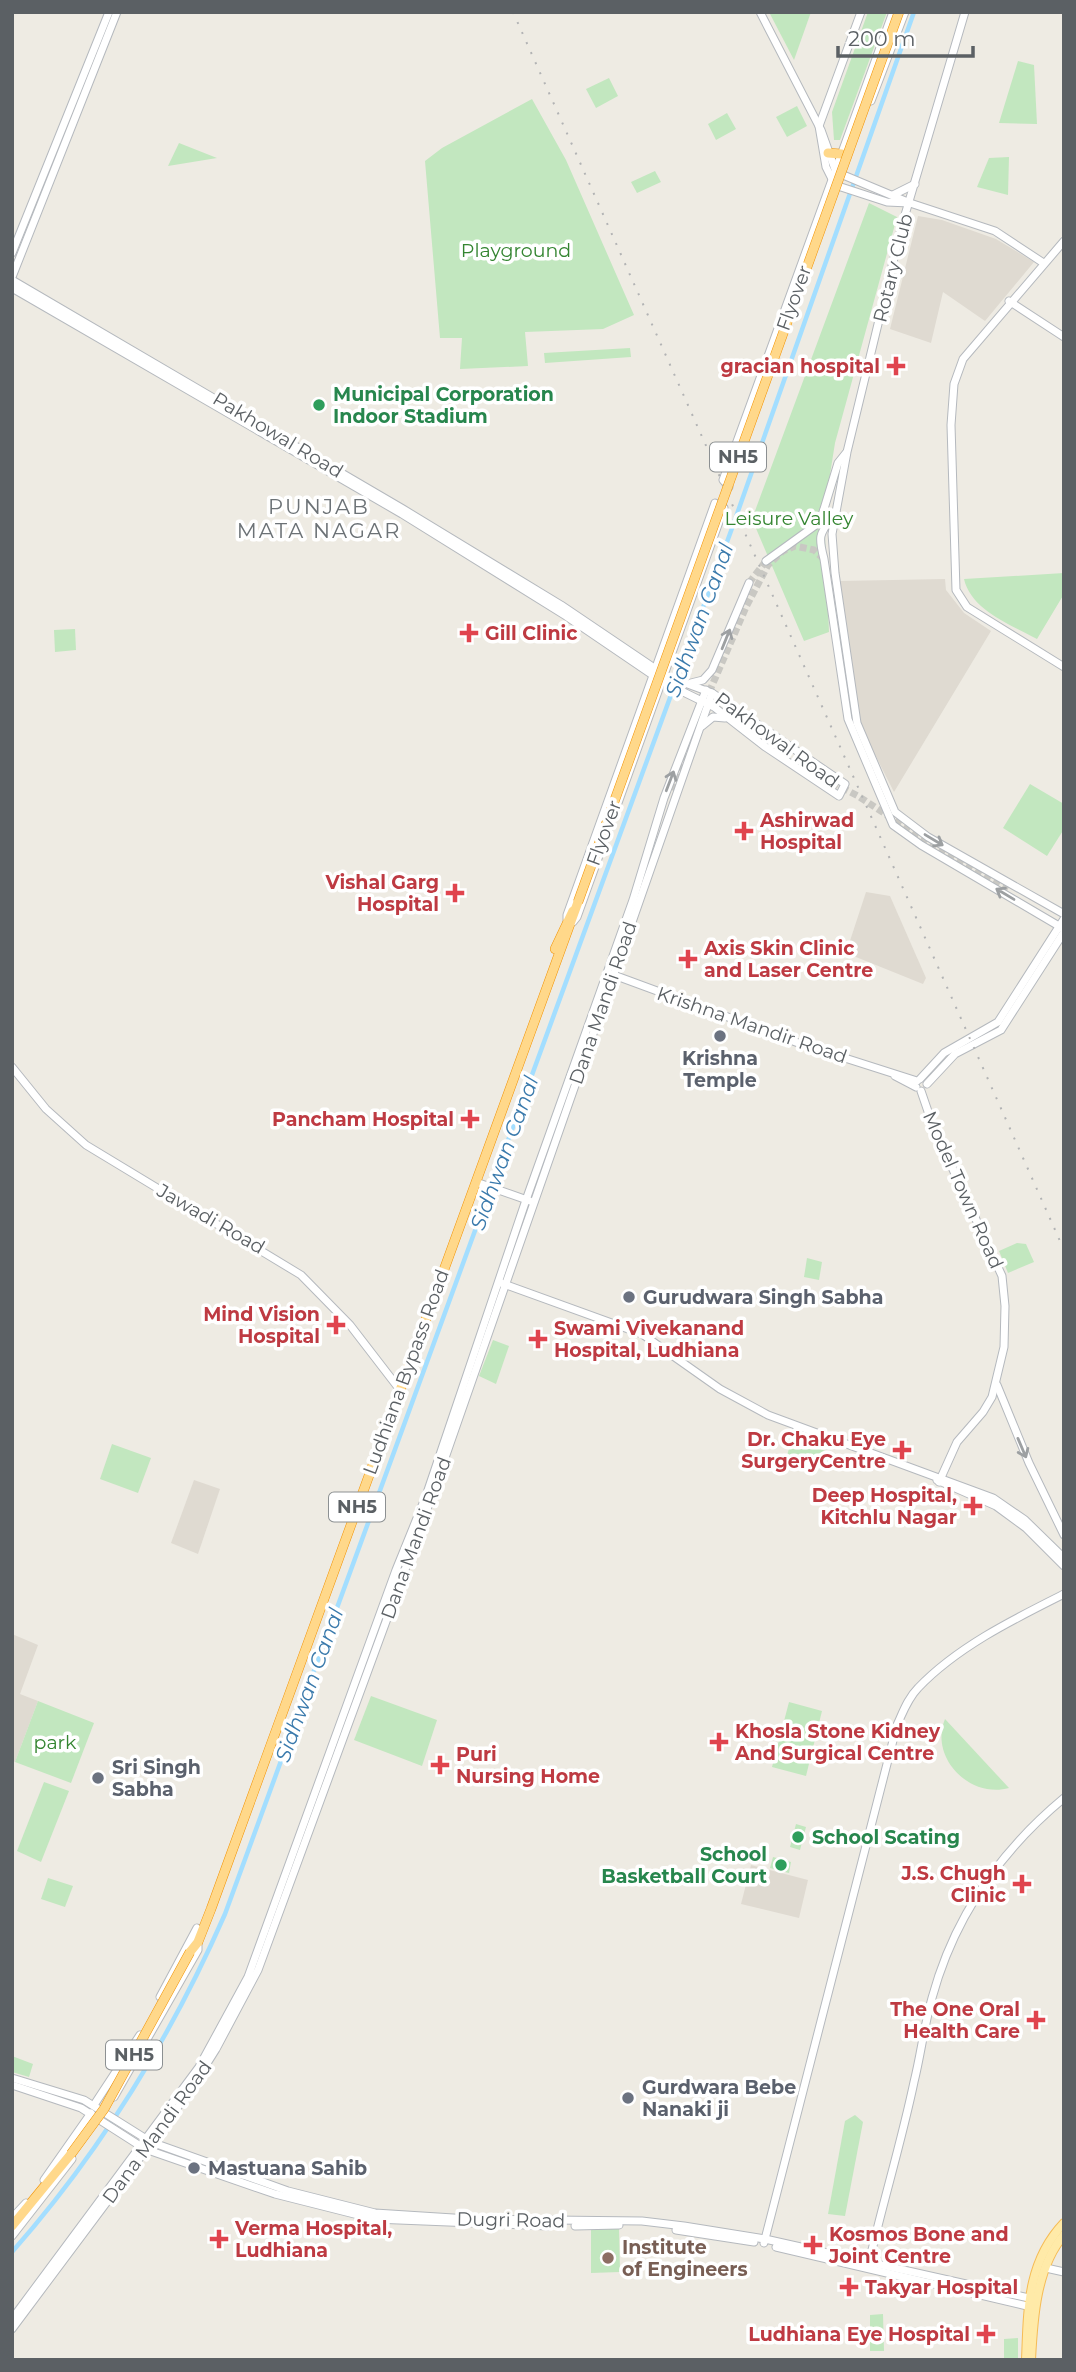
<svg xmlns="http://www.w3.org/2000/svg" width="1076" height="2372" viewBox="0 0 1076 2372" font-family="Montserrat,sans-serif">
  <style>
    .education { fill: #dfdad1 }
    .green { fill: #c2e7bf }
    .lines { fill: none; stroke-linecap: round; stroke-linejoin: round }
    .canal { stroke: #a3deff; stroke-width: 4.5 }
    .secondary-tunnel { stroke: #c9c8c3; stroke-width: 7; stroke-dasharray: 7 3.5; stroke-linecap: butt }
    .secondary-casing { stroke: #b5b9be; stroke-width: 9 }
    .primary-casing { stroke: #f6bc55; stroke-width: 10 }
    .highway-casing { stroke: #f29200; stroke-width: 10 }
    .secondary { stroke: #fff; stroke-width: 7 }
    .primary { stroke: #ffeaa8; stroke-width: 8 }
    .highway { stroke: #ffd88a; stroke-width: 9 }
    .rail { stroke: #b2b3b4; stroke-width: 2; stroke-dasharray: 2 9; stroke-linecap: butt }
    .highway-bridge-casing { stroke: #f29200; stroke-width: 10; stroke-linecap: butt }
    .highway-bridge { stroke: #ffd88a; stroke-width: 9 }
    .oneway { stroke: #9da0a2 }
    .health-dot { fill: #e0444e; stroke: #fff; stroke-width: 2.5 }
    .leisure-dot { fill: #2e9e5b; stroke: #fff; stroke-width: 2.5 }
    .worship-dot { fill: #6b7280; stroke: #fff; stroke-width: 2.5 }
    .education-dot { fill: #8d6e63; stroke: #fff; stroke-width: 2.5 }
    .labels { text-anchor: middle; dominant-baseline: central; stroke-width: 7; stroke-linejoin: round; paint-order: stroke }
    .shield { fill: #fff; stroke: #8c9092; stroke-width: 2 }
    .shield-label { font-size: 18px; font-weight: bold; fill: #5b6064 }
    .park-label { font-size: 19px; fill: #348531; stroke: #fff }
    .street-label { font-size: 19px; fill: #5b6064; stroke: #fff }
    .health-label { font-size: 19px; font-weight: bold; fill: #be3a42; stroke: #fff; text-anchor: end }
    .leisure-label { font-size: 19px; font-weight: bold; fill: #27864d; stroke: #fff; text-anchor: start }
    .worship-label { font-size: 19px; font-weight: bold; fill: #5b616d; stroke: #fff; text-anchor: start }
    .education-label { font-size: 19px; font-weight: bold; fill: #785e54; stroke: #fff; text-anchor: start }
    .neighbourhood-label { font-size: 21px; letter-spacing: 2px; fill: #6c7276; stroke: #fff }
    .water-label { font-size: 21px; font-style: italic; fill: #3a7aac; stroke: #fff }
  </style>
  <rect width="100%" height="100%" fill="#eeebe3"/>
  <!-- education -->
  <g class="education">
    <path d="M918 216 942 220 996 239 1034 262 985 321 943 292 931 343 890 329Z"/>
    <path d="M945 579 946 590 964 613 991 631 894 792 859 723 844 633 840 581Z"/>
    <path d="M866 892 890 896 926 978 923 984 846 953Z"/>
    <path d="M194 1480 220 1489 198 1554 171 1543Z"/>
    <path d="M12 1634 38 1645 20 1694 38 1701 15 1762 12 1760Z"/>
    <path d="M751 1865 808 1880 799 1918 741 1904Z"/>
  </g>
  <!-- green -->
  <g class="green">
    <path d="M769 12H811L794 60Z"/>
    <path d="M868 12H887L840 140H834L832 112Z"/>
    <path d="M1018 61 1034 65 1037 124 999 123Z"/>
    <path d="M609 78 618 96 596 108 586 89Z"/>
    <path d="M532 99 566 160 634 315 603 329 525 332 528 366 460 369 462 338H440L425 161 442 148Z"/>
    <path d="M797 106 807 126 787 137 776 117Z"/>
    <path d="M727 113 736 129 716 140 708 124Z"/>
    <path d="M179 143 217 158 168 166Z"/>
    <path d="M1009 157 1008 195 977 187 989 158Z"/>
    <path d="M655 171 661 182 637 193 631 182Z"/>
    <path d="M869 203 897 217 835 443 824 512 829 632 804 641 752 519Z"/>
    <path d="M630 348 631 357 545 363 544 353Z"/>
    <path d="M1064 573V594L1037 639C1011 625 971 610 964 579Z"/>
    <path d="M75 629 76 650 55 652 54 630Z"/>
    <path d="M1030 784 1064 804V829L1047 856 1003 828Z"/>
    <path d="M1017 1243 1026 1244 1034 1262 1008 1273 999 1251Z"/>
    <path d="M807 1258 822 1262 819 1280 804 1277Z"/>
    <path d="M493 1340 509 1346 496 1384 479 1376Z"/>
    <path d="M792 1437 830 1453 783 1471Z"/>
    <path d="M112 1444 151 1458 138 1493 100 1479Z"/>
    <path d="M371 1696 437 1720 422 1766 354 1740Z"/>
    <path d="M38 1701 94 1723 71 1783 15 1762Z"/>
    <path d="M789 1702 822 1711 806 1776 772 1767Z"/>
    <path d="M945 1719 1009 1788C970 1799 929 1758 945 1719Z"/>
    <path d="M44 1782 69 1791 41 1862 17 1851Z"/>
    <path d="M796 1824 806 1827 800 1850 790 1847Z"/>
    <path d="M773 1857 791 1862 789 1873 770 1868Z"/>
    <path d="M48 1878 73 1886 65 1907 41 1899Z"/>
    <path d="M12 2056 33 2064 29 2077 12 2072Z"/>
    <path d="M855 2115 863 2122 845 2216 828 2214 845 2121Z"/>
    <path d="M591 2228H619L620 2272 591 2273Z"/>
    <path d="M883 2314 884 2351H870V2315Z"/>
    <path d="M1018 2338V2360H1004V2339Z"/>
  </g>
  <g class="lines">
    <!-- canal -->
    <path class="canal" d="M12 2252C102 2150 171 2037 225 1914L731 531 914 12"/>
    <!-- secondary-tunnel -->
    <g class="secondary-tunnel">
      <path d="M749 583 766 561"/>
      <path d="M795 763 858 796 934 846 1008 889"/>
      <path d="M674 791 704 704 746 607 768 565 783 551 795 546 814 550 825 560"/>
    </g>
    <defs>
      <g id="secondary">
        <path d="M760 12 821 130 836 172 910 203 995 231 1042 262"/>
        <path d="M861 12 819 126 826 167 833 181 841 187 887 202 909 203"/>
        <path d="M965 12 902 225 847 452 832 534 835 573 857 723 895 812 928 837 1064 914"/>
        <path d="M871 101 905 12"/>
        <path d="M893 195 915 184"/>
        <path d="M1064 241 963 359 954 384 951 425 956 590 967 607 1064 667"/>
        <path d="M12 253 109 12"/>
        <path d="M12 277 117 12"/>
        <path d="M12 280 403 509 561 605 666 676 712 693 845 784 839 796 764 746 714 707 663 682 566 616 402 514 12 288"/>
        <path d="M1009 301 1064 337"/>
        <path d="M729 487 723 480 893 12"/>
        <path d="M715 503 724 508 577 917 573 922 567 920V915Z"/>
        <path d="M833 515C819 535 818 536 824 559L848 719 893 825 921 845 1064 929"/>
        <path d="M766 561 820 522 838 463 846 453"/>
        <path d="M691 683 703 680 712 670 749 583"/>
        <path d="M702 726 713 717 725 718"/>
        <path d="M611 974 801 1044 917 1081"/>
        <path d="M12 1067 46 1109 86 1145 301 1275 350 1325 397 1386"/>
        <path d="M895 1076 916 1087"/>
        <path d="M920 1079 944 1053 998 1022 1064 919"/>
        <path d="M927 1084 955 1054 1001 1030 1064 932"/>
        <path d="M921 1091 933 1126 1002 1276 1005 1306 1004 1347 992 1397 983 1412 957 1442 939 1482"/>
        <path d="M476 1182 530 1201"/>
        <path d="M501 1283 642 1334 720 1389 768 1415 993 1498 1025 1520 1064 1558"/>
        <path d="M997 1385 1029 1463 1064 1535"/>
        <path d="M937 1480 996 1506 1026 1528 1064 1566"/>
        <path d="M160 1997 197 1928"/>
        <path d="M12 2078 84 2100 151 2142 288 2191 375 2213 469 2219 642 2221 684 2226 765 2239 1029 2298"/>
        <path d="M12 2085 81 2108 145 2149 275 2194 374 2219 549 2226"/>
        <path d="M114 2097 198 1950V1942"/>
        <path d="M94 2105 140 2035"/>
        <path d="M44 2180 91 2113"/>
        <path d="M12 2218 26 2203"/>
        <path d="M575 2226 619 2225"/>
        <path d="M676 2230 754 2242"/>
        <path d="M12 2236 72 2159"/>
        <path d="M764 2243 897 1725C903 1712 908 1698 918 1688 957 1647 1014 1619 1064 1594"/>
        <path d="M776 2247 1027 2306"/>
        <path d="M868 2267C882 2205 901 2144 914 2082 921 2054 924 2026 932 1998 954 1917 999 1852 1064 1798"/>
        <path d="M1046 2268 1064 2272"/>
        <path d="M12 2319 199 2067 248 1977 396 1570 426 1496 526 1200 633 900 664 798 706 690"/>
        <path d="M12 2329 189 2092 216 2049 258 1970 424 1518 712 693"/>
      </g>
      <g id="primary">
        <path d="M1026 2360C1028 2310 1027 2262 1064 2223"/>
        <path d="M1031 2360C1033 2320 1036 2267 1064 2235"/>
      </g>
      <g id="highway">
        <path d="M828 153 842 154"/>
        <path d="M555 949 573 911"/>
        <path d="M190 1952 198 1942 211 1909 578 902"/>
        <path d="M12 2226 71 2154"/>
      </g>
    </defs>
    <!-- secondary casing -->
    <use href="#secondary" class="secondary-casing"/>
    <!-- primary casing -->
    <use href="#primary" class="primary-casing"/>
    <!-- highway casing -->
    <use href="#highway" class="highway-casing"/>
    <!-- secondary -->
    <use href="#secondary" class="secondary"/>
    <!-- primary -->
    <use href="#primary" class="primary"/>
    <!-- highway -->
    <use href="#highway" class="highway"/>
    <!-- rail -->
    <path class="rail" d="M513 12 1064 1250"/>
    <defs>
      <g id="highway-bridge">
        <path d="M578 902 899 12"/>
        <path d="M71 2154 104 2109 190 1952"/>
      </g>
    </defs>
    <!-- highway-bridge casing -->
    <use href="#highway-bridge" class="highway-bridge-casing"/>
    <!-- highway-bridge -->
    <use href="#highway-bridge" class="highway-bridge"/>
  </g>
  <!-- one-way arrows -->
  <defs><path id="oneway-shaft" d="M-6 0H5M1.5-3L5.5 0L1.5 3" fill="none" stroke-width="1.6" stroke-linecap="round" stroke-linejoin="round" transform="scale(1.75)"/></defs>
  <g class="oneway">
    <use href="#oneway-shaft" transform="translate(726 639) rotate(-68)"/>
    <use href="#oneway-shaft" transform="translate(670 781) rotate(-69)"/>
    <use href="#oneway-shaft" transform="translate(934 840) rotate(31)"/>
    <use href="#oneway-shaft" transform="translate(1005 894) rotate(-149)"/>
    <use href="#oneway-shaft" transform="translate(1022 1448) rotate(67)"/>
  </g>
  <!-- markers -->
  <g class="health-dot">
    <path d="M892.5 355.5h7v7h7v7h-7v7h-7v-7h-7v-7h7z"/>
    <path d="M465.5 622.5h7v7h7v7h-7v7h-7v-7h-7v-7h7z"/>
    <path d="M740.5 820.5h7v7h7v7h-7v7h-7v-7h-7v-7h7z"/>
    <path d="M451.5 882.5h7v7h7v7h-7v7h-7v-7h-7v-7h7z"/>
    <path d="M684.5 948.5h7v7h7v7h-7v7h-7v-7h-7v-7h7z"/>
    <path d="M466.5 1108.5h7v7h7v7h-7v7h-7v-7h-7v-7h7z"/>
    <path d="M332.5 1314.5h7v7h7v7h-7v7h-7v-7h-7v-7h7z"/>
    <path d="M534.5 1328.5h7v7h7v7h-7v7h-7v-7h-7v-7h7z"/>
    <path d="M898.5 1439.5h7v7h7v7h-7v7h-7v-7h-7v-7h7z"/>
    <path d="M969.5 1495.5h7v7h7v7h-7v7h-7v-7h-7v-7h7z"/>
    <path d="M715.5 1731.5h7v7h7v7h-7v7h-7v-7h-7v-7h7z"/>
    <path d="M436.5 1754.5h7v7h7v7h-7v7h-7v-7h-7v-7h7z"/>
    <path d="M1018.5 1873.5h7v7h7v7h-7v7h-7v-7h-7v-7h7z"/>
    <path d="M1032.5 2009.5h7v7h7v7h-7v7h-7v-7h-7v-7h7z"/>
    <path d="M215.5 2228.5h7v7h7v7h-7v7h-7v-7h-7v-7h7z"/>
    <path d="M809.5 2234.5h7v7h7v7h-7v7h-7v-7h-7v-7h7z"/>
    <path d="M845.5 2276.5h7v7h7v7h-7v7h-7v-7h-7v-7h7z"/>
    <path d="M982.5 2323.5h7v7h7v7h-7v7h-7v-7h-7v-7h7z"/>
  </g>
  <g class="leisure-dot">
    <circle cx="319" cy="405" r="7"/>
    <circle cx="798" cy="1837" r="7"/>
    <circle cx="781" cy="1865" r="7"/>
  </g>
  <g class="worship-dot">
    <circle cx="720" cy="1036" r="7"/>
    <circle cx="629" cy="1297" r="7"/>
    <circle cx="98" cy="1778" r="7"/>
    <circle cx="628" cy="2098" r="7"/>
    <circle cx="194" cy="2168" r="7"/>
  </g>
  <circle class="education-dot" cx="608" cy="2258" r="7"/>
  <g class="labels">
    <!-- shield labels -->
    <g class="shield">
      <rect x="710" y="442.5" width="56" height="29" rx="5"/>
      <rect x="329" y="1492.5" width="56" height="29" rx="5"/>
      <rect x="106" y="2040.5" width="56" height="29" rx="5"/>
    </g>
    <g class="shield-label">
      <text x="738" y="457">NH5</text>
      <text x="357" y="1507">NH5</text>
      <text x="134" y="2055">NH5</text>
    </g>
    <!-- park labels -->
    <g class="park-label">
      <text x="516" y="250">Playground</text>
      <text x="789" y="518">Leisure Valley</text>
      <text x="55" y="1742">park</text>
    </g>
    <!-- street labels -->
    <g class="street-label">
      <text transform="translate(893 268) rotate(-76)">Rotary Club</text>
      <text transform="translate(794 298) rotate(-70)">Flyover</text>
      <text transform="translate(278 435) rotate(31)">Pakhowal Road</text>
      <text transform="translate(777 740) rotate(36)">Pakhowal Road</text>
      <text transform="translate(604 833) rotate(-70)">Flyover</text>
      <text transform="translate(603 1003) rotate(-71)">Dana Mandi Road</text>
      <text transform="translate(752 1025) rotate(19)">Krishna Mandir Road</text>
      <text transform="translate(963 1190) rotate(66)">Model Town Road</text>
      <text transform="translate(211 1219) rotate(30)">Jawadi Road</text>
      <text transform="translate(406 1372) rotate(-70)">Ludhiana Bypass Road</text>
      <text transform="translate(416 1538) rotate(-70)">Dana Mandi Road</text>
      <text transform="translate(157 2132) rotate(-54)">Dana Mandi Road</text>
      <text transform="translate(511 2220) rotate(1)">Dugri Road</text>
    </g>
    <!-- health labels -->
    <g class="health-label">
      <text x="880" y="366">gracian hospital</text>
      <text x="485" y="633" text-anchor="start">Gill Clinic</text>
      <text x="760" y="820" text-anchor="start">Ashirwad<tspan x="760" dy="22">Hospital</tspan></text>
      <text x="439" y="882">Vishal Garg<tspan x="439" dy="22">Hospital</tspan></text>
      <text x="704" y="948" text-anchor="start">Axis Skin Clinic<tspan x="704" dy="22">and Laser Centre</tspan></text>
      <text x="454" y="1119">Pancham Hospital</text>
      <text x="320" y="1314">Mind Vision<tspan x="320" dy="22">Hospital</tspan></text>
      <text x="554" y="1328" text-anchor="start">Swami Vivekanand<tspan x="554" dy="22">Hospital, Ludhiana</tspan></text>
      <text x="886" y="1439">Dr. Chaku Eye<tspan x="886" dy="22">SurgeryCentre</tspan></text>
      <text x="957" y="1495">Deep Hospital,<tspan x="957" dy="22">Kitchlu Nagar</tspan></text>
      <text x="735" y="1731" text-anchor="start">Khosla Stone Kidney<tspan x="735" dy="22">And Surgical Centre</tspan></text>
      <text x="456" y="1754" text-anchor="start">Puri<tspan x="456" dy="22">Nursing Home</tspan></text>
      <text x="1006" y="1873">J.S. Chugh<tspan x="1006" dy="22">Clinic</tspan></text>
      <text x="1020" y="2009">The One Oral<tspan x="1020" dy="22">Health Care</tspan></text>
      <text x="235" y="2228" text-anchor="start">Verma Hospital,<tspan x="235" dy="22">Ludhiana</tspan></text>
      <text x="829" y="2234" text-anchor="start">Kosmos Bone and<tspan x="829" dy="22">Joint Centre</tspan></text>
      <text x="865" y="2287" text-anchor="start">Takyar Hospital</text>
      <text x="970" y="2334">Ludhiana Eye Hospital</text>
    </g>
    <!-- leisure labels -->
    <g class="leisure-label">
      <text x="333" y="394">Municipal Corporation<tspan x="333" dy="22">Indoor Stadium</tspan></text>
      <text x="812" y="1837">School Scating</text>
      <text x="767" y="1854" text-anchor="end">School<tspan x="767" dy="22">Basketball Court</tspan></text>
    </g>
    <!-- worship labels -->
    <g class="worship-label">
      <text x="720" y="1058" text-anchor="middle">Krishna<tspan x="720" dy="22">Temple</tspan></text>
      <text x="643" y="1297">Gurudwara Singh Sabha</text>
      <text x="112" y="1767">Sri Singh<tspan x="112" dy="22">Sabha</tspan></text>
      <text x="642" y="2087">Gurdwara Bebe<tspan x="642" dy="22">Nanaki ji</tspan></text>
      <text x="208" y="2168">Mastuana Sahib</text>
    </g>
    <!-- education labels -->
    <g class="education-label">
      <text x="622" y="2247">Institute<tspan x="622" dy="22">of Engineers</tspan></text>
    </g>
    <!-- neighbourhood labels -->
    <g class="neighbourhood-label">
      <text x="319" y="506">PUNJAB<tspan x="319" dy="24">MATA NAGAR</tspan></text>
    </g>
    <!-- water labels -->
    <g class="water-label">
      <text transform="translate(699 620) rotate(-70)">Sidhwan Canal</text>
      <text transform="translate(504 1153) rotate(-70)">Sidhwan Canal</text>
      <text transform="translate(309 1685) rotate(-70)">Sidhwan Canal</text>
    </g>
  </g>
  <!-- border -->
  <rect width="1076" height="2372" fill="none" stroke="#5b6064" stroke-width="28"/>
  <!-- scale -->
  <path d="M838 46v10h135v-10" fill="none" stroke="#5b6064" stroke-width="3.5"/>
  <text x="848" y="46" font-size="21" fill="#5b6064" stroke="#ffffff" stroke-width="5" paint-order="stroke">200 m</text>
</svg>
